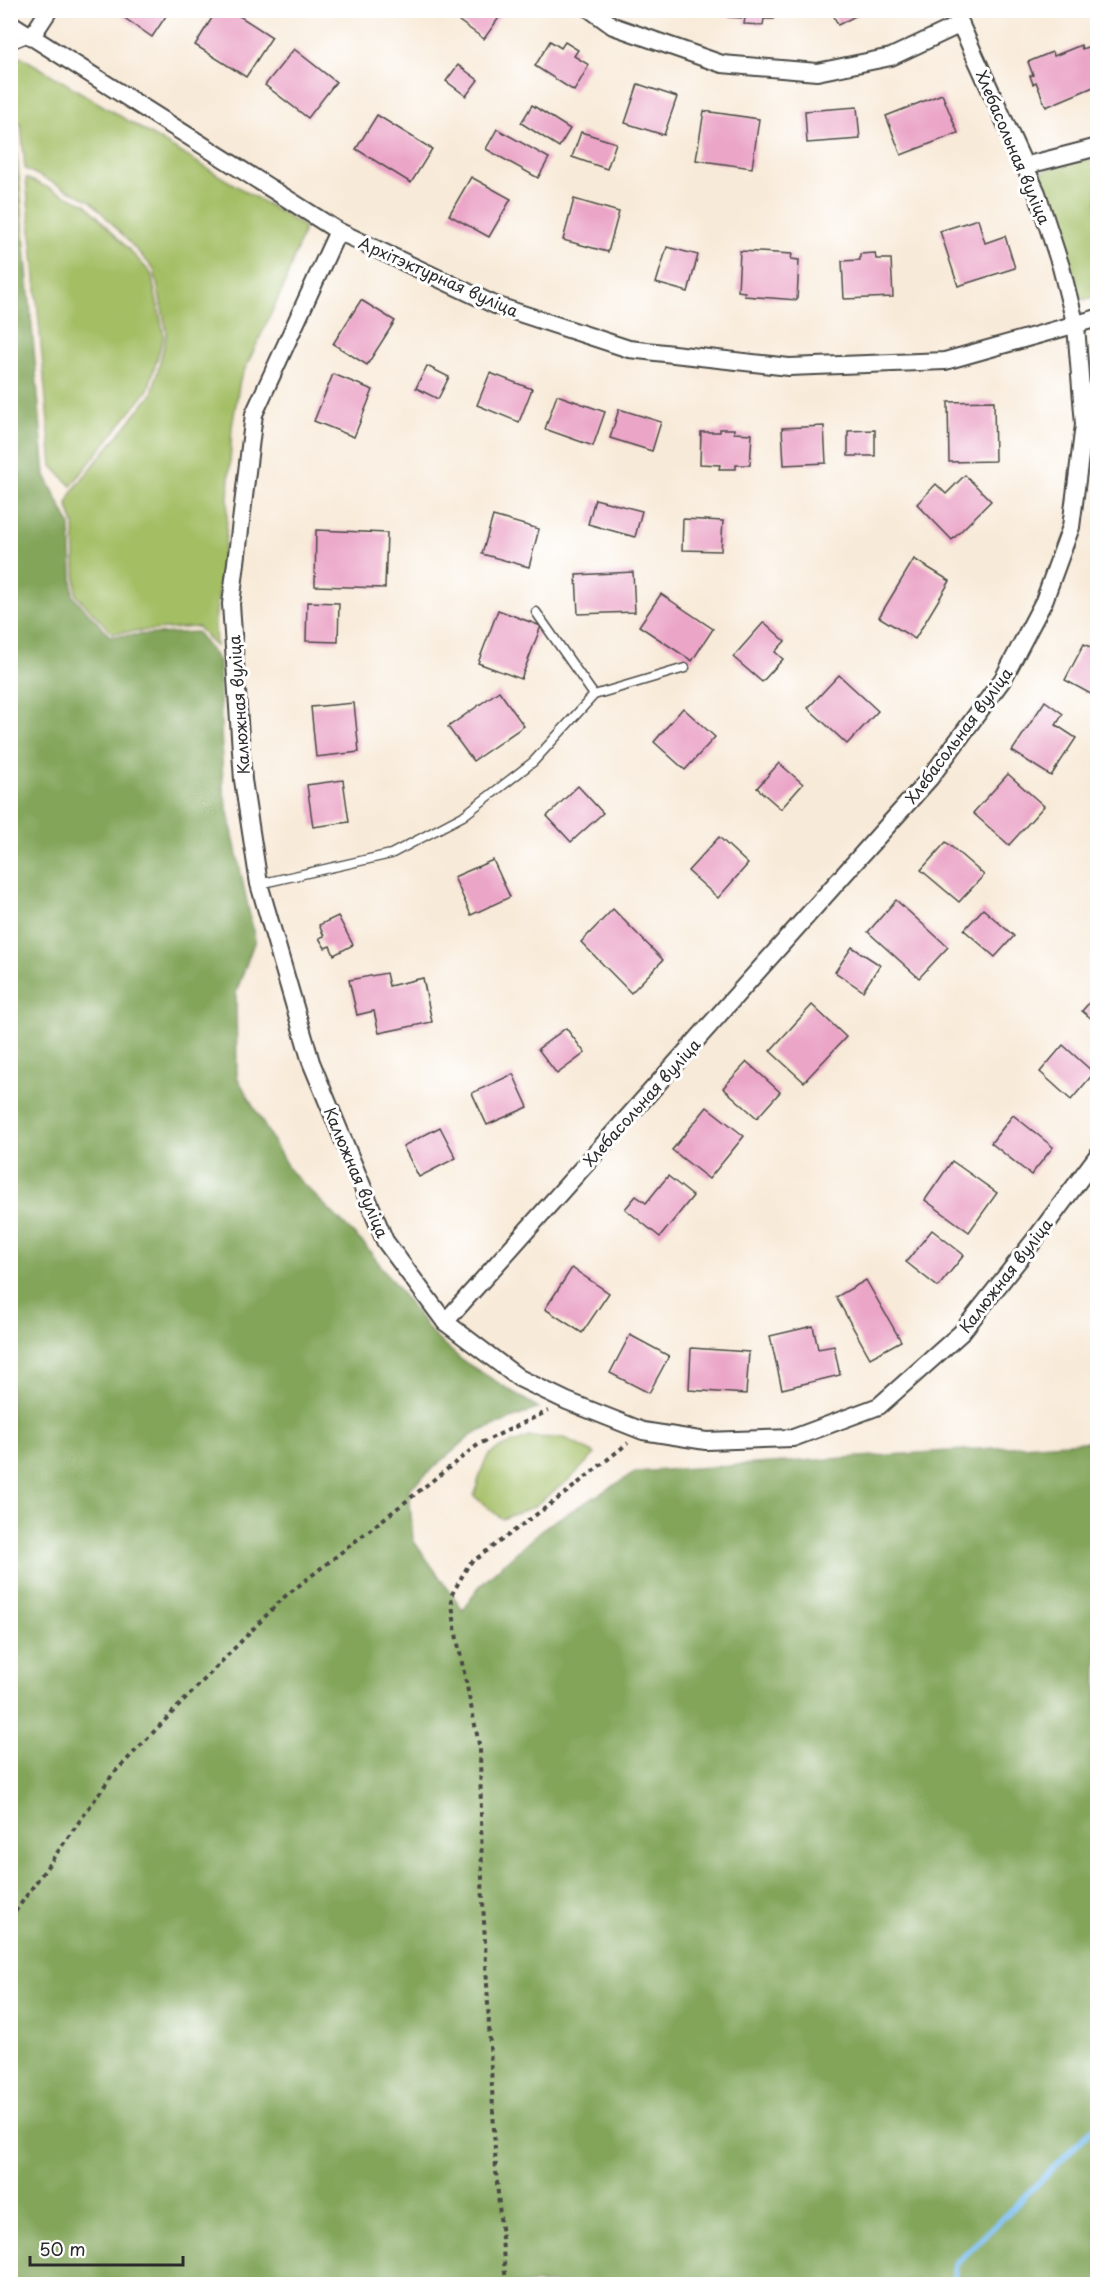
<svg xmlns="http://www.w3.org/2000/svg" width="1108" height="2295" viewBox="0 0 1108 2295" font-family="'Playpen Sans',sans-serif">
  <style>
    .green { fill: #a3be64; stroke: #677448; stroke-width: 1.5 }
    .forest { fill: #82a55a; stroke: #566842; stroke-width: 1.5 }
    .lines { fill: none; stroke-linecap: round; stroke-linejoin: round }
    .stream { stroke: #7abef0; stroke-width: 6 }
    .building { fill: #eba5c7 }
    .service-casing { stroke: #4a4845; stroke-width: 11 }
    .minor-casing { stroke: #4a4845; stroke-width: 20 }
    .path { stroke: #4a4845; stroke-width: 4; stroke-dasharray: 4.5 4.5; stroke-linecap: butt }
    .service { stroke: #fff; stroke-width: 8 }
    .minor { stroke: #fff; stroke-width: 16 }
    .labels { text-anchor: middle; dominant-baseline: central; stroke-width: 6; stroke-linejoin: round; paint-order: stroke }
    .street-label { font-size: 16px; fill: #2b2b2b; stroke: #fff }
  </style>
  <rect width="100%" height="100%" fill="#fff"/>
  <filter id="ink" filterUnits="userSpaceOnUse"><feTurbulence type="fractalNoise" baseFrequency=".0167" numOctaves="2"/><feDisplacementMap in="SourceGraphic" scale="12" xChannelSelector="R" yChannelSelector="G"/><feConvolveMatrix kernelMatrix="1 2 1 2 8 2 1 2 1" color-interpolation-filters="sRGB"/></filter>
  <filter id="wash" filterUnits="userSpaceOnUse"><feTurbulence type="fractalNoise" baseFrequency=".008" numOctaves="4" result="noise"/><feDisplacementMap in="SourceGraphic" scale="24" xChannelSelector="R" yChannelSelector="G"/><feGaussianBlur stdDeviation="1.35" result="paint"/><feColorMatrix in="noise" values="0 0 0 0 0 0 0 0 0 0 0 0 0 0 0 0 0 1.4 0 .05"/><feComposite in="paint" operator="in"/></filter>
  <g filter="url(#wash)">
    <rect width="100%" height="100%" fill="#f8ead8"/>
    <!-- green -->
    <g class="green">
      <path d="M20 56 305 227 283 288 240 380 232 427 226 536 215 622 216 647 198 627 112 633 76 595 74 525 67 504 74 489 152 394 167 333 154 269 91 201 25 169 21 125 10 115 11 65Z"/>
      <path d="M1097 156V296L1084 300 1073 289 1071 262 1037 176 1050 168Z"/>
      <path d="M26 178 86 204 151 273 164 335 148 390 71 486 52 466Z"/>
      <path d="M530 1437 565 1438 595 1454 571 1478 533 1507 502 1519 474 1496C487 1450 485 1452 530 1437Z"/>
    </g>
    <!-- forest -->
    <path class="forest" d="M10 119 14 121 45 475 70 525 73 596 110 636 197 632 219 661 223 788 255 940 236 993 237 1077 290 1171 365 1245 434 1336 463 1361 539 1408 473 1434 409 1489 413 1540 463 1610 481 1584 546 1526 636 1472 1097 1441V2284H11Z"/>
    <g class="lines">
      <!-- stream -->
      <path class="stream" d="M954 2284 955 2265 1098 2124"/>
    </g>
    <g id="blocks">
      <!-- building -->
      <g class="building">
        <path d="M113 10H170L152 37Z"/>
        <path d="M217 10H230L272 37 246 77 195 45Z"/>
        <path d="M444 10H501L503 12 484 39Z"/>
        <path d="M729 10H775L774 19H764L763 25 744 24 745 18 728 17Z"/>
        <path d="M831 10H867L838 25Z"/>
        <path d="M550 41 561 48 565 42 578 50 574 56 589 65 574 91 535 66Z"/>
        <path d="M1098 43V76L1094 77 1098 85 1046 107 1036 82 1033 84 1030 76 1033 75 1028 62 1052 52 1054 56 1081 45 1082 49Z"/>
        <path d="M294 49 336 82 308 118 265 85Z"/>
        <path d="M458 65 478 80 466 96 446 81Z"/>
        <path d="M638 84 677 97 664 135 625 123Z"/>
        <path d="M942 94 958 133 901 155 886 116Z"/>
        <path d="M532 105 570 129 559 147 521 123Z"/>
        <path d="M857 107 860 139 807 143 805 111Z"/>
        <path d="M704 111 759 119 752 168 696 160Z"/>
        <path d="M377 115 432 149 411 183 356 149Z"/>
        <path d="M497 129 549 158 538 178 486 149Z"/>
        <path d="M581 132 616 143 607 169 572 157Z"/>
        <path d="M471 177 511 199 489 237 449 215Z"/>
        <path d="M574 199 619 212 608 252 563 240Z"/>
        <path d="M978 219 985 243 1005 236 1015 268 958 286 940 231Z"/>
        <path d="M667 247 698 255 688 292 656 283Z"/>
        <path d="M740 251 792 254 791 259 799 260 797 300 744 296 745 292 738 291Z"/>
        <path d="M875 253 876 259H891L893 297 844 299 842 261 860 260V254Z"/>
        <path d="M361 300 395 321 367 365 333 344Z"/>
        <path d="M427 366 449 377 438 399 416 388Z"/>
        <path d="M490 373 532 389 519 422 477 405Z"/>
        <path d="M333 374 373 390 354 437 314 421Z"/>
        <path d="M557 395 605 412 593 446 545 429Z"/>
        <path d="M994 401 995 461 949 462 948 402Z"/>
        <path d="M619 409 661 422 652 451 610 438Z"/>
        <path d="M824 426 826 463 784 465 782 428Z"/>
        <path d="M720 429H734V433L752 434 750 465H736V469H719L720 465 700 464 701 432H720Z"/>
        <path d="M875 430V456H848V431Z"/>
        <path d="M965 475 991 501 952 540 917 504 936 484 946 494Z"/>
        <path d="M595 499 642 511 635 537 588 524Z"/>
        <path d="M493 516 539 529 529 567 482 554Z"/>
        <path d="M683 519 723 521 721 551 682 550Z"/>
        <path d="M316 530 387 533 385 588 315 586Z"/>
        <path d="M914 559 950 581 915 639 879 617Z"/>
        <path d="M633 572 635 612 578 614 576 575Z"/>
        <path d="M661 594 713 629 692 661 639 626Z"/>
        <path d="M307 602 339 603 338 642 306 641Z"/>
        <path d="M498 610 541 626 521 679 478 663Z"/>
        <path d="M764 622 785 641 775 652 783 659 762 682 733 657Z"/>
        <path d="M1084 644 1098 651V698L1065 680Z"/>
        <path d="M839 675 878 711 847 744 808 708Z"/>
        <path d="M499 691 524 726 473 761 448 727Z"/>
        <path d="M1045 701 1063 714 1056 725 1076 738 1051 776 1012 751Z"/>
        <path d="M354 703 359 752 316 757 311 707Z"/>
        <path d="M683 708 715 737 685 770 654 742Z"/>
        <path d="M779 763 803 784 781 809 757 788Z"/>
        <path d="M1008 774 1044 806 1009 845 973 813Z"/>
        <path d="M343 780 349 822 313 827 307 785Z"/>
        <path d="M578 786 603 813 571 842 547 816Z"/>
        <path d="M719 837 748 864 718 898 688 871Z"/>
        <path d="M946 842 984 875 959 902 921 870Z"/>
        <path d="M493 860 510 897 471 915 454 877Z"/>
        <path d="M896 900 948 947 919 978 868 932Z"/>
        <path d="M613 909 663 960 631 993 581 942Z"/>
        <path d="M983 909 1014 936 995 957 964 930Z"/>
        <path d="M338 916 353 945 334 955 330 946 325 948 319 938 324 936 319 925Z"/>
        <path d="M852 947 880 965 863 991 835 972Z"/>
        <path d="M386 973 389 986 423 978 432 1022 379 1033 374 1011 357 1015 349 980Z"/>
        <path d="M1098 993V1024L1082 1011Z"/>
        <path d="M812 1005 846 1037 804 1082 770 1051Z"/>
        <path d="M566 1028 585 1053 557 1074 538 1049Z"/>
        <path d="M1063 1045 1094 1073 1071 1100 1040 1072Z"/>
        <path d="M747 1062 780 1092 757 1118 723 1088Z"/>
        <path d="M513 1074 528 1107 487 1125 472 1093Z"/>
        <path d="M707 1107 744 1136 709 1179 672 1150Z"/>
        <path d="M1013 1115 1053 1147 1031 1175 991 1143Z"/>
        <path d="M440 1127 456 1158 419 1177 403 1146Z"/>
        <path d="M952 1161 997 1193 969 1232 925 1200Z"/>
        <path d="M668 1176 693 1196 660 1237 625 1209 636 1196 646 1203Z"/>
        <path d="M932 1230 964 1255 938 1287 906 1262Z"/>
        <path d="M572 1268 609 1293 582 1333 545 1309Z"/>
        <path d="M866 1280 901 1341 870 1358 836 1297Z"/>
        <path d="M813 1326 818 1349 834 1346 840 1375 782 1389 770 1336Z"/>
        <path d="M630 1335 669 1356 649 1393 610 1373Z"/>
        <path d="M691 1348 749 1352 746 1394 689 1390Z"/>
      </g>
    </g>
  </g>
  <g filter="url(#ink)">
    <use href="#blocks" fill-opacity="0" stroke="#4a4845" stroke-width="1.5"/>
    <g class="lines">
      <defs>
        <g id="service">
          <path d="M10 45 32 36"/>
          <path d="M536 612 594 695 685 668"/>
          <path d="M259 884 391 854 463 816 533 762 594 695"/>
        </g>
        <g id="minor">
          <path d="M591 10 613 26 722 64 817 72 891 57 961 24"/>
          <path d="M10 23 338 231 495 305 629 349 789 367 945 361 1098 318"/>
          <path d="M32 36 49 10"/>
          <path d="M1024 166 1098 147"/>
          <path d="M338 231 254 414 231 604 243 780 259 884 311 1062 385 1241 445 1322 519 1378 567 1401 643 1431 706 1441 793 1438 879 1406 961 1333 1036 1238 1098 1155"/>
          <path d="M445 1322 930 778 1003 679 1044 601 1071 527 1084 425 1076 326 1061 267 1037 193 954 10"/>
        </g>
      </defs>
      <!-- service casing -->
      <use href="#service" class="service-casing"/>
      <!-- minor casing -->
      <use href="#minor" class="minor-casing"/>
      <!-- path -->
      <g class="path">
        <path d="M10 1919 113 1774 283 1598 479 1444 548 1411"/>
        <path d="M506 2284 496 2171 482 1880 480 1749 456 1634 451 1596 469 1564 567 1492 628 1443"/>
      </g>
      <!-- service -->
      <use href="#service" class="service"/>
      <!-- minor -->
      <use href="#minor" class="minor"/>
    </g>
  </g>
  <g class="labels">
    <!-- street labels -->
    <g class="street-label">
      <text transform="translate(1014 147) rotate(67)">Хлебасольная вуліца</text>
      <text transform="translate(439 276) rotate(24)">Архітэктурная вуліца</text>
      <text transform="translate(238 705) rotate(-94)">Калюжная вуліца</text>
      <text transform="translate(958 735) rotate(-53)">Хлебасольная вуліца</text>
      <text transform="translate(641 1102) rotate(-48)">Хлебасольная вуліца</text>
      <text transform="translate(357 1172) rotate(67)">Калюжная вуліца</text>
      <text transform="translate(1005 1275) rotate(-52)">Калюжная вуліца</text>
    </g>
  </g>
  <!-- margin -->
  <rect width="1108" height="2295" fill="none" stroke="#fff" stroke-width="36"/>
  <!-- scale -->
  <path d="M30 2256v9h153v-9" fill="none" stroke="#2b2b2b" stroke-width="3"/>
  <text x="39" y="2256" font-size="18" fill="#2b2b2b" stroke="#ffffff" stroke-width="4.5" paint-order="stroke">50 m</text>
</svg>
